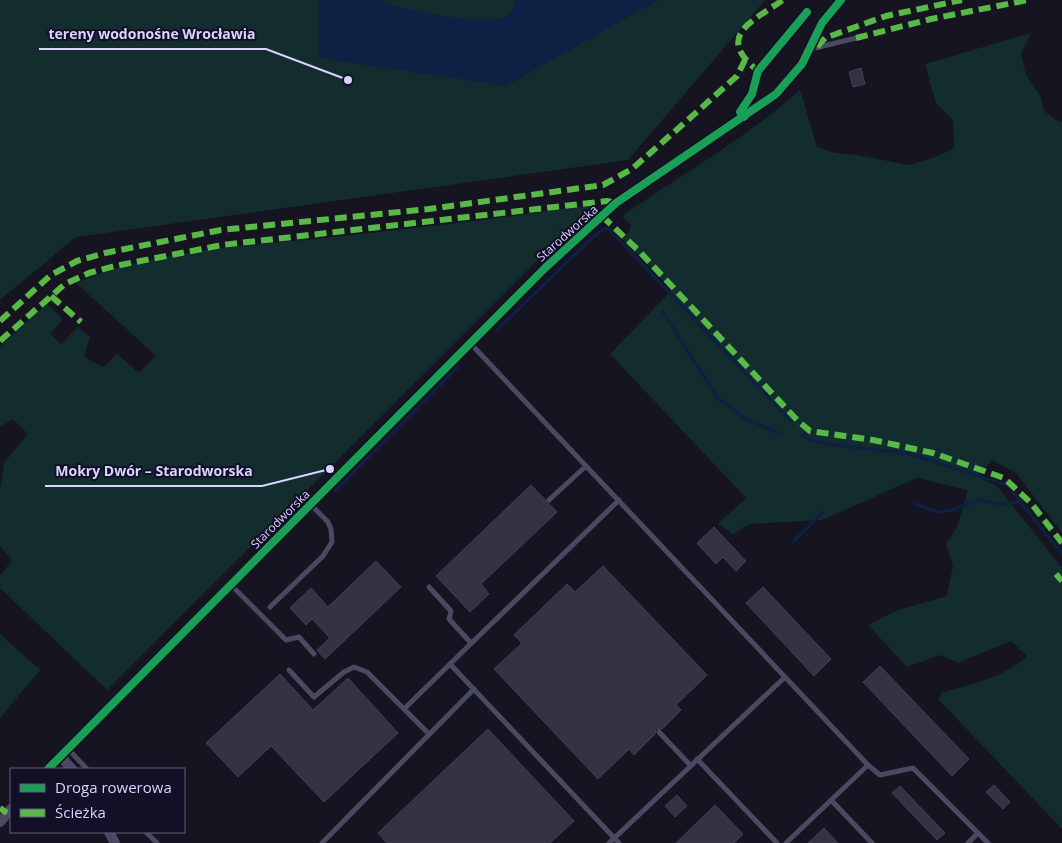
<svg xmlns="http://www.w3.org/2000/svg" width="1062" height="843" viewBox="0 0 1062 843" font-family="'Open Sans',sans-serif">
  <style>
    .green { fill: #132c2d }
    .water { fill: #0d2144 }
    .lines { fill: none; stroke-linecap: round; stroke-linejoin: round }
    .stream { stroke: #0d2144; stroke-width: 3 }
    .building { fill: #343243; stroke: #433f54 }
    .lane { stroke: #4a4962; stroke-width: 5 }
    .street { stroke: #4a4962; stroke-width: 10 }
    .quiet { stroke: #58b947; stroke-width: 6; stroke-dasharray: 12 6; stroke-linecap: butt }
    .cycleway-casing { stroke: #130f26; stroke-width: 11 }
    .cycleway { stroke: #1a9f57; stroke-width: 8 }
    .labels { text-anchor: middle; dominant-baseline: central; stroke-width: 4; stroke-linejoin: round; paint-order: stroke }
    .street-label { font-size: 12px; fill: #d9d4ff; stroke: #130f26 }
    .leader { fill: none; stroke: #d9d4ff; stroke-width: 2 }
    .callout-dot { fill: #d9d4ff; stroke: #130f26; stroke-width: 2 }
    .callout-label { font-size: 14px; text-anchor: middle; font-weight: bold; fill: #d9d4ff; stroke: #130f26; stroke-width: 4; stroke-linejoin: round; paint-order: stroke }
  </style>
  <rect width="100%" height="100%" fill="#161421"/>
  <!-- green -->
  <g class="green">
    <path d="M0 0H765L628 160 76 237 0 300Z"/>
    <path d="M1031 33 1021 54 1026 75 1041 97 1044 111 1059 122 1062 121V533L1016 473 992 460 978 477 997 486 1062 568V829L939 700 941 693C969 685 1006 677 1027 656L1011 641 958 663 940 655 907 667 868 625 898 610 947 596 953 565 946 544 957 527 968 490 917 478 822 520 749 524 733 534 718 524 746 498 610 354 672 290 621 238 629 232 631 225 622 216C682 174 745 139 800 90L817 147 835 153 857 155 909 165 935 157 954 148 953 120 936 103 925 64Z"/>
    <path d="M590 205 592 210 577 221 107 690 0 588V576L12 560 0 546V490L4 463 28 434 13 419 0 427V346L47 304 63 319 50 334 61 344 78 327 90 337 84 357 103 367 117 354 139 373 156 356 76 283C150 251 234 247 313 239 405 229 498 219 590 205Z"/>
    <path d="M0 634 40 670 0 718Z"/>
  </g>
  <!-- water -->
  <path class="water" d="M319 0H384L385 4C407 9 488 28 505 17 509 15 512 9 515 5L514 0H658L506 86 319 58Z"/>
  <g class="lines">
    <!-- stream -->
    <g class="stream">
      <path d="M663 312 717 397 744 418 781 434"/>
      <path d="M496 331 590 240 603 229H609L791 421"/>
      <path d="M803 435 811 440 833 445 906 453 1007 485 1062 554"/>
      <path d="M335 491 459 366"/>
      <path d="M914 504 938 512 952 510 979 500 1000 504 1022 502"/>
      <path d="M793 542 823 512"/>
    </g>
  </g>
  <!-- building -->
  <g class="building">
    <path d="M861 68 865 84 853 87 849 72Z"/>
    <path d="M531 485 557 512 481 584 489 594 470 612 436 576Z"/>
    <path d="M714 527 746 561 736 571 723 557 716 564 697 543Z"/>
    <path d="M376 561 401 587 325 659 317 650 330 638 312 619 306 625 290 608 311 588 328 607Z"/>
    <path d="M603 566 707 675 676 705 681 710 662 729H656L655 734 634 755 629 749 598 779 494 669 522 643 514 635 567 584 575 592Z"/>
    <path d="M763 587 831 659 814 676 746 603Z"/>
    <path d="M880 666 969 759 952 776 863 682Z"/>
    <path d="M280 674 313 710 348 678 398 733 324 802 271 746 238 777 206 743Z"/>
    <path d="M488 729 574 821 550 843H387L378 833Z"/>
    <path d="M994 785 1010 802 1003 809 986 792Z"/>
    <path d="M900 786 945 833 937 840 892 793Z"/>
    <path d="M677 795 687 806 675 817 665 806Z"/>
    <path d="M715 805 743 834 734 843H676Z"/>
    <path d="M824 828 838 843H808Z"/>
  </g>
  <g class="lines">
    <!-- lane -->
    <g class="lane">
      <path d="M811 49 856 38"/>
      <path d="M470 343 868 765 786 843"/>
      <path d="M549 500 586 466"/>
      <path d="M619 500 450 664 619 843"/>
      <path d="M230 584 286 640 299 637 314 654"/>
      <path d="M429 587 451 611 449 619 471 643"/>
      <path d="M270 607 323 556 332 542 331 529 328 522 311 505"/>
      <path d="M289 670 314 697 344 672 354 667 367 672 429 734"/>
      <path d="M405 708 450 664"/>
      <path d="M659 732 690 765"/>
      <path d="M68 749 87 769"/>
      <path d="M697 759 777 843"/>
      <path d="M868 765 880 775 913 768 988 843"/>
      <path d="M831 800 872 843"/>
      <path d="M146 832 157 843"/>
      <path d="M322 843 474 689"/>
      <path d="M609 843 785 677"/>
      <path d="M968 843 978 833"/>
    </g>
    <!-- street -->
    <g class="street">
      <path d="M60 756 72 769"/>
      <path d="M48 769 545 268 616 203 776 94 802 64 822 23 841 0"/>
      <path d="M0 822 11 809"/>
      <path d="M109 832 115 843"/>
    </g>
    <!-- quiet -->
    <g class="quiet">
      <path d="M856 38 931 19 1028 0"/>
      <path d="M817 47 825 38 886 16 962 0"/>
      <path d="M757 74 758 71C714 36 753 21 783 0"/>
      <path d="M602 216 639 251 798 421 810 431 873 440 933 453 1004 478 1031 503 1062 543"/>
      <path d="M51 296 81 322"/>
      <path d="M0 321 51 275 77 261 105 253 221 230 429 209 603 185 632 169 690 118 737 76 745 60"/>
      <path d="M0 341 65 284 89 273 115 266 222 245 607 201 616 203"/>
      <path d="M1056 574 1062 581"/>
      <path d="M0 808 7 813"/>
    </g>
    <defs>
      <g id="cycleway">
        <path d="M744 117 740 112 752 94 758 71 807 12"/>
        <path d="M48 769 545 268 616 203 776 94 802 64 822 23 841 0"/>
      </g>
    </defs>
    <!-- cycleway casing -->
    <use href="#cycleway" class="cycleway-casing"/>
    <!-- cycleway -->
    <use href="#cycleway" class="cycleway"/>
  </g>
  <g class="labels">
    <!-- street labels -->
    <g class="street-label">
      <text transform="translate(567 233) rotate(-42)">Starodworska</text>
      <text transform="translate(280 519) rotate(-45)">Starodworska</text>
    </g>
  </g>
  <!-- callouts -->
  <path class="leader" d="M348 80L266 49H39M330 469L262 486H45"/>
  <g class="callout-dot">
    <circle cx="348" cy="80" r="5"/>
    <circle cx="330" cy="469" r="5"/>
  </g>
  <g class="callout-label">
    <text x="152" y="39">tereny wodonośne Wrocławia</text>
    <text x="154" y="476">Mokry Dwór – Starodworska</text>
  </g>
  <!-- legend -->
  <rect x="10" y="768" width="175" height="65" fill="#130f26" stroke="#625e7d"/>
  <rect x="20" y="784" width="25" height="8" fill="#1a9f57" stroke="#625e7d"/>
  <text x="55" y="793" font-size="15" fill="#d9d4ff">Droga rowerowa</text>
  <rect x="20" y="809" width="25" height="8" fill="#58b947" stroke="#625e7d"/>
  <text x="55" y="818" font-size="15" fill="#d9d4ff">Ścieżka</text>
</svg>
